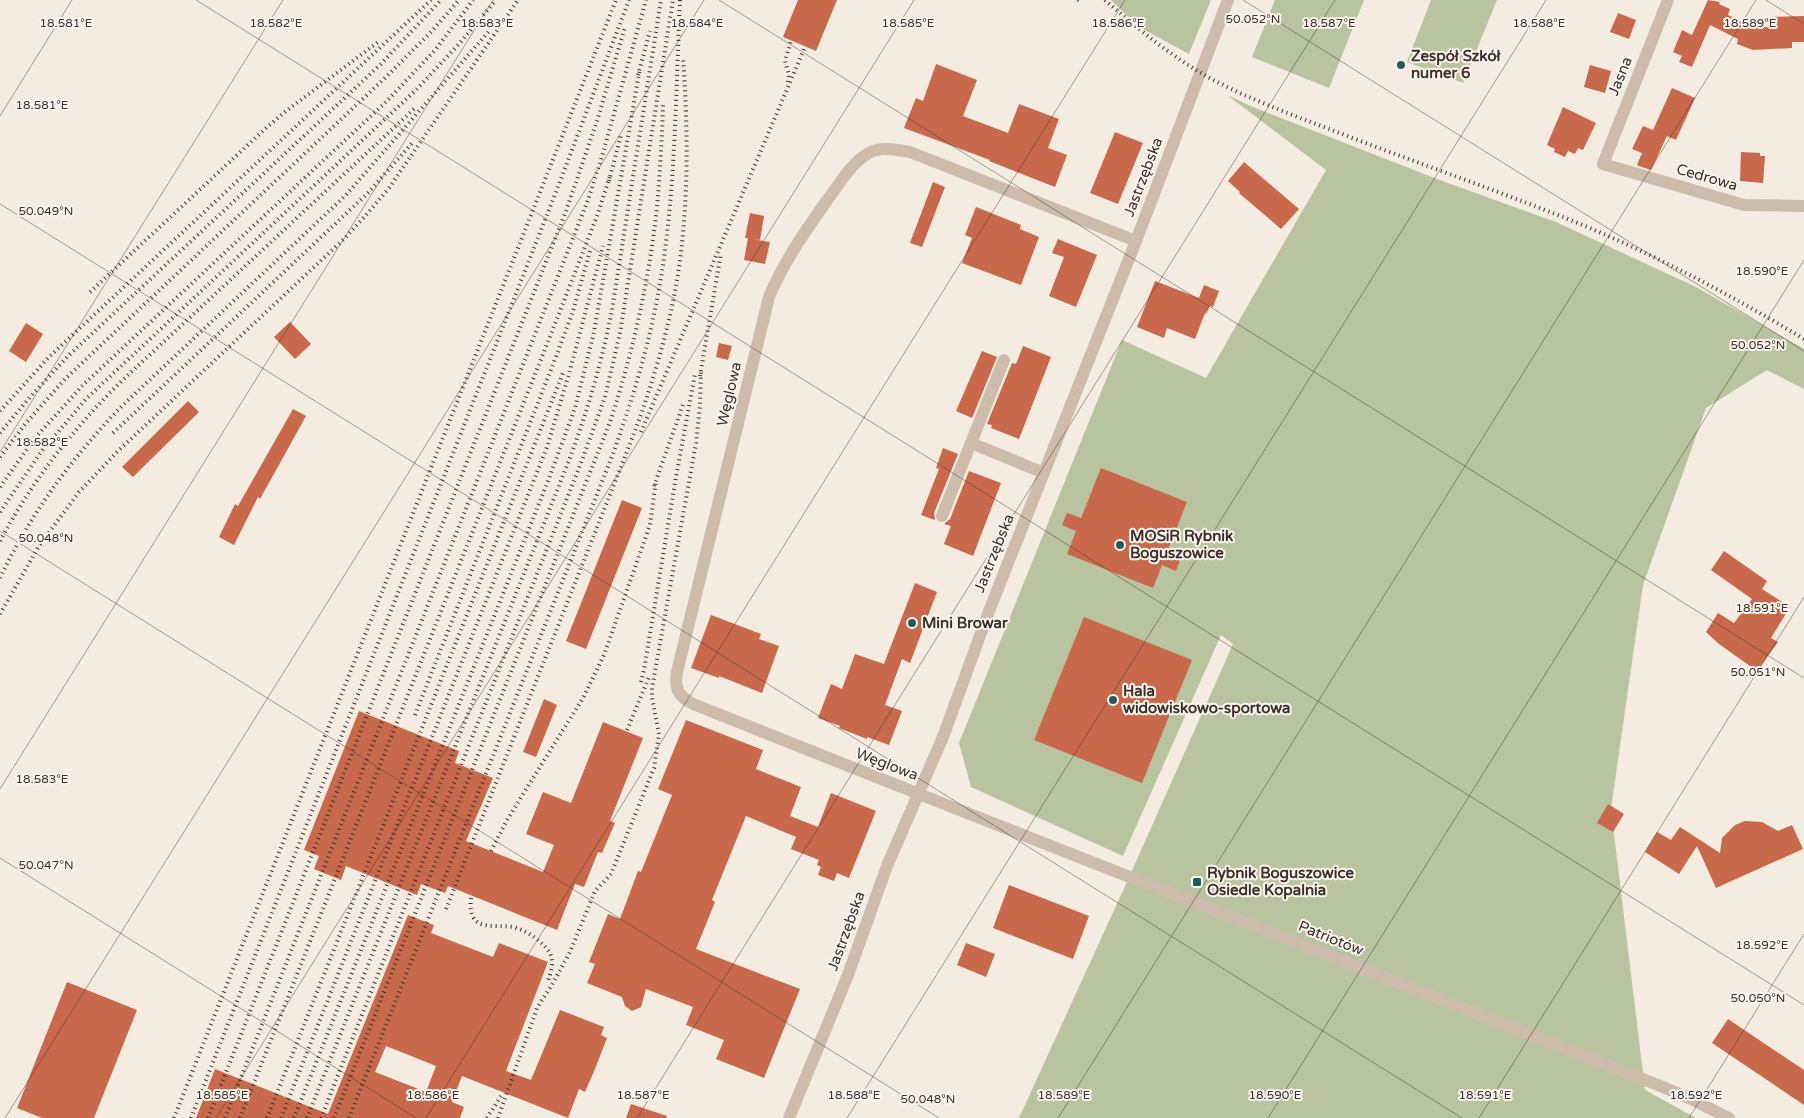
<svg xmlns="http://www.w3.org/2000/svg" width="1804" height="1118" viewBox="0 0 1804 1118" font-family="'Varela Round',sans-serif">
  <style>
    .green { fill: #b8c4a0 }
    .building { fill: #c8694b; fill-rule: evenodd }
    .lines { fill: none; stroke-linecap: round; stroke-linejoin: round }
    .minor { stroke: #cdbbac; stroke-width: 12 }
    .tertiary { stroke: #cdbbac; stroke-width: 12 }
    .rail { stroke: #3b302b; stroke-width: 4; stroke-dasharray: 1 4; stroke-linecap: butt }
    .ticks { fill: none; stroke: #3b302b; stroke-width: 1; stroke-opacity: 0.45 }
    .poi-dot { fill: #1f5a5e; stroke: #fbf5ee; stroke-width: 2 }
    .labels { text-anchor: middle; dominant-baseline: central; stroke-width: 4; stroke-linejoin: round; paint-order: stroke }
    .poi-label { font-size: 15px; font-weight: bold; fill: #3b302b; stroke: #fbf5ee; text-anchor: start }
    .street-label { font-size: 15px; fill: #3b302b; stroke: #fbf5ee }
    .ticks-label { font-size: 12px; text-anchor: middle; fill: #3b302b; stroke: #fbf5ee; stroke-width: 4; stroke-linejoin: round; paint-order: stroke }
  </style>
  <rect width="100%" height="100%" fill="#f4ebe1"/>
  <!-- green -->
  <g class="green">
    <path d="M1111 0H1211L1189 54 1139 27Z"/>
    <path d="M1275 0H1364L1329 88 1252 57Z"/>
    <path d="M1431 0H1497L1463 83 1407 62Z"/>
    <path d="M1227 95 1253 107 1437 179 1556 222 1696 287 1804 349V389L1767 370 1706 408 1643 585 1611 809 1645 1090 1696 1118H1019L1126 884 1233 644 1221 635 1123 856 971 787 959 743 1122 340 1206 378 1326 170Z"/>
  </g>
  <!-- building -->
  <g class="building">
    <path d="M798 0H837L816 51 783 37Z"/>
    <path d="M1708 0 1720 2 1719 4 1730 9 1728 15 1746 24 1772 28 1771 17 1804 16V42H1792V48L1753 50 1737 44 1738 39 1710 25 1692 67 1679 62 1682 56 1673 52 1682 30 1692 35Z"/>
    <path d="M1618 13 1636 20 1629 39 1610 32Z"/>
    <path d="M936 64 977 80 963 116 1008 133 1019 104 1059 119 1048 148 1067 155 1055 187 989 161 990 160 904 128 916 98 923 101Z"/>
    <path d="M1590 65 1611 71 1605 93 1584 87Z"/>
    <path d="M1672 88 1695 98 1676 140 1667 136 1651 170 1639 166 1637 165 1642 153 1632 149 1643 126 1653 130Z"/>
    <path d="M1563 107 1596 123 1583 150 1578 148 1575 154 1568 151 1565 157 1554 152 1555 149 1547 145Z"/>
    <path d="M1115 132 1143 143 1118 204 1090 193Z"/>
    <path d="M1741 152 1760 153V156H1765L1763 183 1740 181Z"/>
    <path d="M1244 162 1299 209 1281 229 1239 193 1240 192 1228 181Z"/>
    <path d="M933 182 945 187 922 247 910 243Z"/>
    <path d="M976 207 1021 225 1020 229 1039 237 1021 285 962 263 972 238 965 235Z"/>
    <path d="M750 213 764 216 760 240 752 239 770 242 765 264 744 260 748 238H745Z"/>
    <path d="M1058 239 1097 255 1076 307 1049 296 1064 257 1052 253Z"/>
    <path d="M1155 281 1199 298 1204 285 1219 291 1213 307 1210 306 1206 314 1205 313 1195 339 1167 328 1164 338 1137 327Z"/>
    <path d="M290 322 311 344 295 359 274 337Z"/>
    <path d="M26 323 43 334 26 362 9 351Z"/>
    <path d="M719 343 732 346 728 360 716 357Z"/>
    <path d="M1023 346 1051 357 1019 439 991 428 992 425 987 424 1012 363 1016 364Z"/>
    <path d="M982 351 997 357 972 418 956 411Z"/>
    <path d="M188 401 199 412 133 477 122 467Z"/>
    <path d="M293 409 306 416 260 499 258 497 234 545 219 537 235 504 238 506Z"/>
    <path d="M943 448 958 454 934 513 935 520 921 515 939 469 936 468Z"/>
    <path d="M1101 468 1187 502 1167 552 1181 557 1176 571 1162 565 1153 588 1067 554 1076 531 1062 525 1067 513 1081 518Z"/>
    <path d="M969 471 1001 483 973 556 944 544 951 526 944 524 950 519Z"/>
    <path d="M622 500 642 508 586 649 566 641Z"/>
    <path d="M1724 551 1767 581 1762 589 1790 607 1771 638 1778 642 1757 671 1719 644 1706 632 1718 613 1734 623 1752 599 1711 570Z"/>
    <path d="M915 583 937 592 910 663 902 659 885 705 902 711 889 745 867 737V739L839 728 840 726 818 718 831 684 842 689 855 654 884 664Z"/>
    <path d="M711 615 761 634 759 639 779 646 762 693 719 676V678L691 668Z"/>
    <path d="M1084 617 1192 660 1142 783 1034 740Z"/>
    <path d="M544 699 557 705 536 757 523 752Z"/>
    <path d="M359 711 459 751 455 763 493 778 466 841 543 872 554 845 526 834 543 792 571 803 603 722 643 738 610 821 615 823 602 853 598 852 584 887 575 884 557 930 448 886 445 893 421 884 417 895 346 866 341 880 314 869 319 856 304 850Z"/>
    <path d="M686 720 763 750 756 769 801 787 790 816 818 827 831 793 876 811 849 878 837 873 834 881 818 875 821 867 817 865 819 860 791 849 796 837 746 816 712 900 715 902 696 949 800 989 764 1078 716 1059 724 1040 686 1025 693 1007 646 989 641 1007 632 1011 625 1006 622 997 587 983 595 964 589 962 608 914 620 919 638 871 641 872 672 795 658 789Z"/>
    <path d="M1608 804 1624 814 1613 832 1597 823Z"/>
    <path d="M1745 821 1762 822 1778 831 1792 825 1803 849 1716 888 1697 846 1679 874 1645 852 1657 832 1671 840 1680 827 1720 853 1722 838 1735 825Z"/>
    <path d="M1009 885 1089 916 1073 959 993 928Z"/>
    <path d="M408 915 434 925 431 933 493 957 499 943 548 962 506 1071 531 1080 560 1010 604 1027 601 1035 607 1038 595 1069 585 1092 579 1089 568 1118 462 1076 452 1102 464 1107 460 1118H196L215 1069 328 1114ZM386 1046 436 1066 426 1092 375 1072Z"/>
    <path d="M966 943 995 954 986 977 957 965Z"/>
    <path d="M67 982 137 1010 94 1118H42L17 1108Z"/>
    <path d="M1728 1019 1804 1070V1105L1712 1043Z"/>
    <path d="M631 1104 667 1116 666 1118H626Z"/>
  </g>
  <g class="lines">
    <!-- minor -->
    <g class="minor">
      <path d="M1668 0 1603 164 1744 205 1804 206"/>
      <path d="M1004 360 971 443 1044 473"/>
      <path d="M942 516 971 443"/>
      <path d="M919 794 693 704C678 696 674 688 677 672L769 297C784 261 806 230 828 199 840 183 851 163 869 153 881 146 897 150 910 152L1136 241"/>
    </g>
    <!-- tertiary -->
    <g class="tertiary">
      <path d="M919 794 1663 1087 1691 1099 1729 1118"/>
      <path d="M789 1118 848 975 887 866 943 737 989 611 1136 241 1228 0"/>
    </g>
    <!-- rail -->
    <g class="rail">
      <path d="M1078 0 1079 1"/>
      <path d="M1105 0C1140 31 1177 61 1219 83 1261 104 1306 120 1350 137 1421 164 1492 189 1563 217 1648 251 1726 292 1804 339"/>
      <path d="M638 75 650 31"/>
      <path d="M788 82 789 75 785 61 791 41"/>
      <path d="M609 181 621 135"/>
      <path d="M90 292 265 129 286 111 378 42"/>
      <path d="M700 376 721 253"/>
      <path d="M0 411 49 357 431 0"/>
      <path d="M641 432 805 47"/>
      <path d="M0 433 31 396 68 356 381 64 441 0"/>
      <path d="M113 433 368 193 414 141"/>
      <path d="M0 457 26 423 65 379 385 78 432 31 459 0"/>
      <path d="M654 486 684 402"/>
      <path d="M0 487 35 438 83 385 387 101 436 49 473 0"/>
      <path d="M0 512 41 452 87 398 416 90 459 44 496 0"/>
      <path d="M0 541C33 479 76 425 127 376L414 109"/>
      <path d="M0 578C31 513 73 456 123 405L345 196 491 29"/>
      <path d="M0 614 39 546 79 492 117 452 345 238 367 214 389 188 518 0"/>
      <path d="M641 682 644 670 676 477 695 374"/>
      <path d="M415 715 554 362 573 311 590 251"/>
      <path d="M627 730 649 677"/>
      <path d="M491 851 507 820 583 698 604 655 650 525 656 480"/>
      <path d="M471 898C467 933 492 924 513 927 521 929 528 933 534 937 554 952 556 960 547 983"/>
      <path d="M446 909 628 449C649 396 669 331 678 274 689 203 688 129 683 57"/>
      <path d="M174 1118 616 0"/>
      <path d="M191 1118 556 192 629 0"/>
      <path d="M208 1118 566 211 597 121 625 27"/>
      <path d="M225 1118 588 200 603 153 646 0"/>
      <path d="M240 1118 551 334 597 216 610 176"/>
      <path d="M267 1118 563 373"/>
      <path d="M281 1118 547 447 569 374 603 246"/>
      <path d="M294 1118 548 481 575 408 594 332 640 68"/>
      <path d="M307 1118 564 473C585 420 601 366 612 310L661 0"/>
      <path d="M321 1118 581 463 605 397 620 333 673 0"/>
      <path d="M334 1118 610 422C633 352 649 281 657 207 660 173 662 139 663 105"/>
      <path d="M349 1118 611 459C636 391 656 322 665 250 676 167 676 83 680 0"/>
      <path d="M487 1118 501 1096"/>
      <path d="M498 1118 537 1008 553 983 570 952 595 891 611 874 654 768 659 734 652 698V688L696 443 700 406 701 370"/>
    </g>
  </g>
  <!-- ticks -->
  <path class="ticks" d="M196 0 1804 1005M719 0 1804 678M1243 0 1804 351M1766 0 1804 24M0 116 72 0M0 204 1462 1118M0 452 283 0M0 531 939 1118M0 789 493 0M0 858 416 1118M5 1118 704 0M216 1118 914 0M426 1118 1125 0M637 1118 1335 0M847 1118 1546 0M1058 1118 1756 0M1268 1118 1804 260M1479 1118 1804 597M1689 1118 1804 934"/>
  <!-- markers -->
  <g class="poi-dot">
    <circle cx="1401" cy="65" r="5"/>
    <circle cx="1120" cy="545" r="5"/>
    <circle cx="912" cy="623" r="5"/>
    <circle cx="1113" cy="700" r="5"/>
    <rect x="1192" y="877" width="10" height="10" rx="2.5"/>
  </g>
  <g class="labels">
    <!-- poi labels -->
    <g class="poi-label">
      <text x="1411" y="56">Zespół Szkół<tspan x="1411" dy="17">numer 6</tspan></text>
      <text x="1130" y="536">MOSiR Rybnik<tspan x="1130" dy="17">Boguszowice</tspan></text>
      <text x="922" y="623">Mini Browar</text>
      <text x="1123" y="691">Hala<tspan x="1123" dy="17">widowiskowo-sportowa</tspan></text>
      <text x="1207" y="873">Rybnik Boguszowice<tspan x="1207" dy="17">Osiedle Kopalnia</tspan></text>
    </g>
    <!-- street labels -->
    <g class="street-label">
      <text transform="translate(1620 76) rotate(-68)">Jasna</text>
      <text transform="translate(1143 177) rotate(-69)">Jastrzębska</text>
      <text transform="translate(1707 177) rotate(16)">Cedrowa</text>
      <text transform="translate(729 394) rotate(-77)">Węglowa</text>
      <text transform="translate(994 553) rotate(-68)">Jastrzębska</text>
      <text transform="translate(887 764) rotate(21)">Węglowa</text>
      <text transform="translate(846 931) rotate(-70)">Jastrzębska</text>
      <text transform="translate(1331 938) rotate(22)">Patriotów</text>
    </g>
  </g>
  <g class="ticks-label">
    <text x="1253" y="23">50.052°N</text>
    <text x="66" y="27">18.581°E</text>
    <text x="276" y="27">18.582°E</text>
    <text x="487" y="27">18.583°E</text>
    <text x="697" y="27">18.584°E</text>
    <text x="908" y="27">18.585°E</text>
    <text x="1118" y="27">18.586°E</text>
    <text x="1329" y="27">18.587°E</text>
    <text x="1539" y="27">18.588°E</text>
    <text x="1750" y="27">18.589°E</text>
    <text x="42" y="109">18.581°E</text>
    <text x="46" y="215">50.049°N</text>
    <text x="1762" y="275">18.590°E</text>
    <text x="1758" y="349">50.052°N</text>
    <text x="42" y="446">18.582°E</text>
    <text x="46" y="542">50.048°N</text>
    <text x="1762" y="612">18.591°E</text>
    <text x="1758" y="676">50.051°N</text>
    <text x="42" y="783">18.583°E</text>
    <text x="46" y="869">50.047°N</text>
    <text x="1762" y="949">18.592°E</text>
    <text x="1758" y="1002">50.050°N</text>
    <text x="222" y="1099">18.585°E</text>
    <text x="433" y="1099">18.586°E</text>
    <text x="643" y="1099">18.587°E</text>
    <text x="854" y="1099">18.588°E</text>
    <text x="1064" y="1099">18.589°E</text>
    <text x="1275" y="1099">18.590°E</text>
    <text x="1485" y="1099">18.591°E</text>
    <text x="1696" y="1099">18.592°E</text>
    <text x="928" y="1103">50.048°N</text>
  </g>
</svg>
